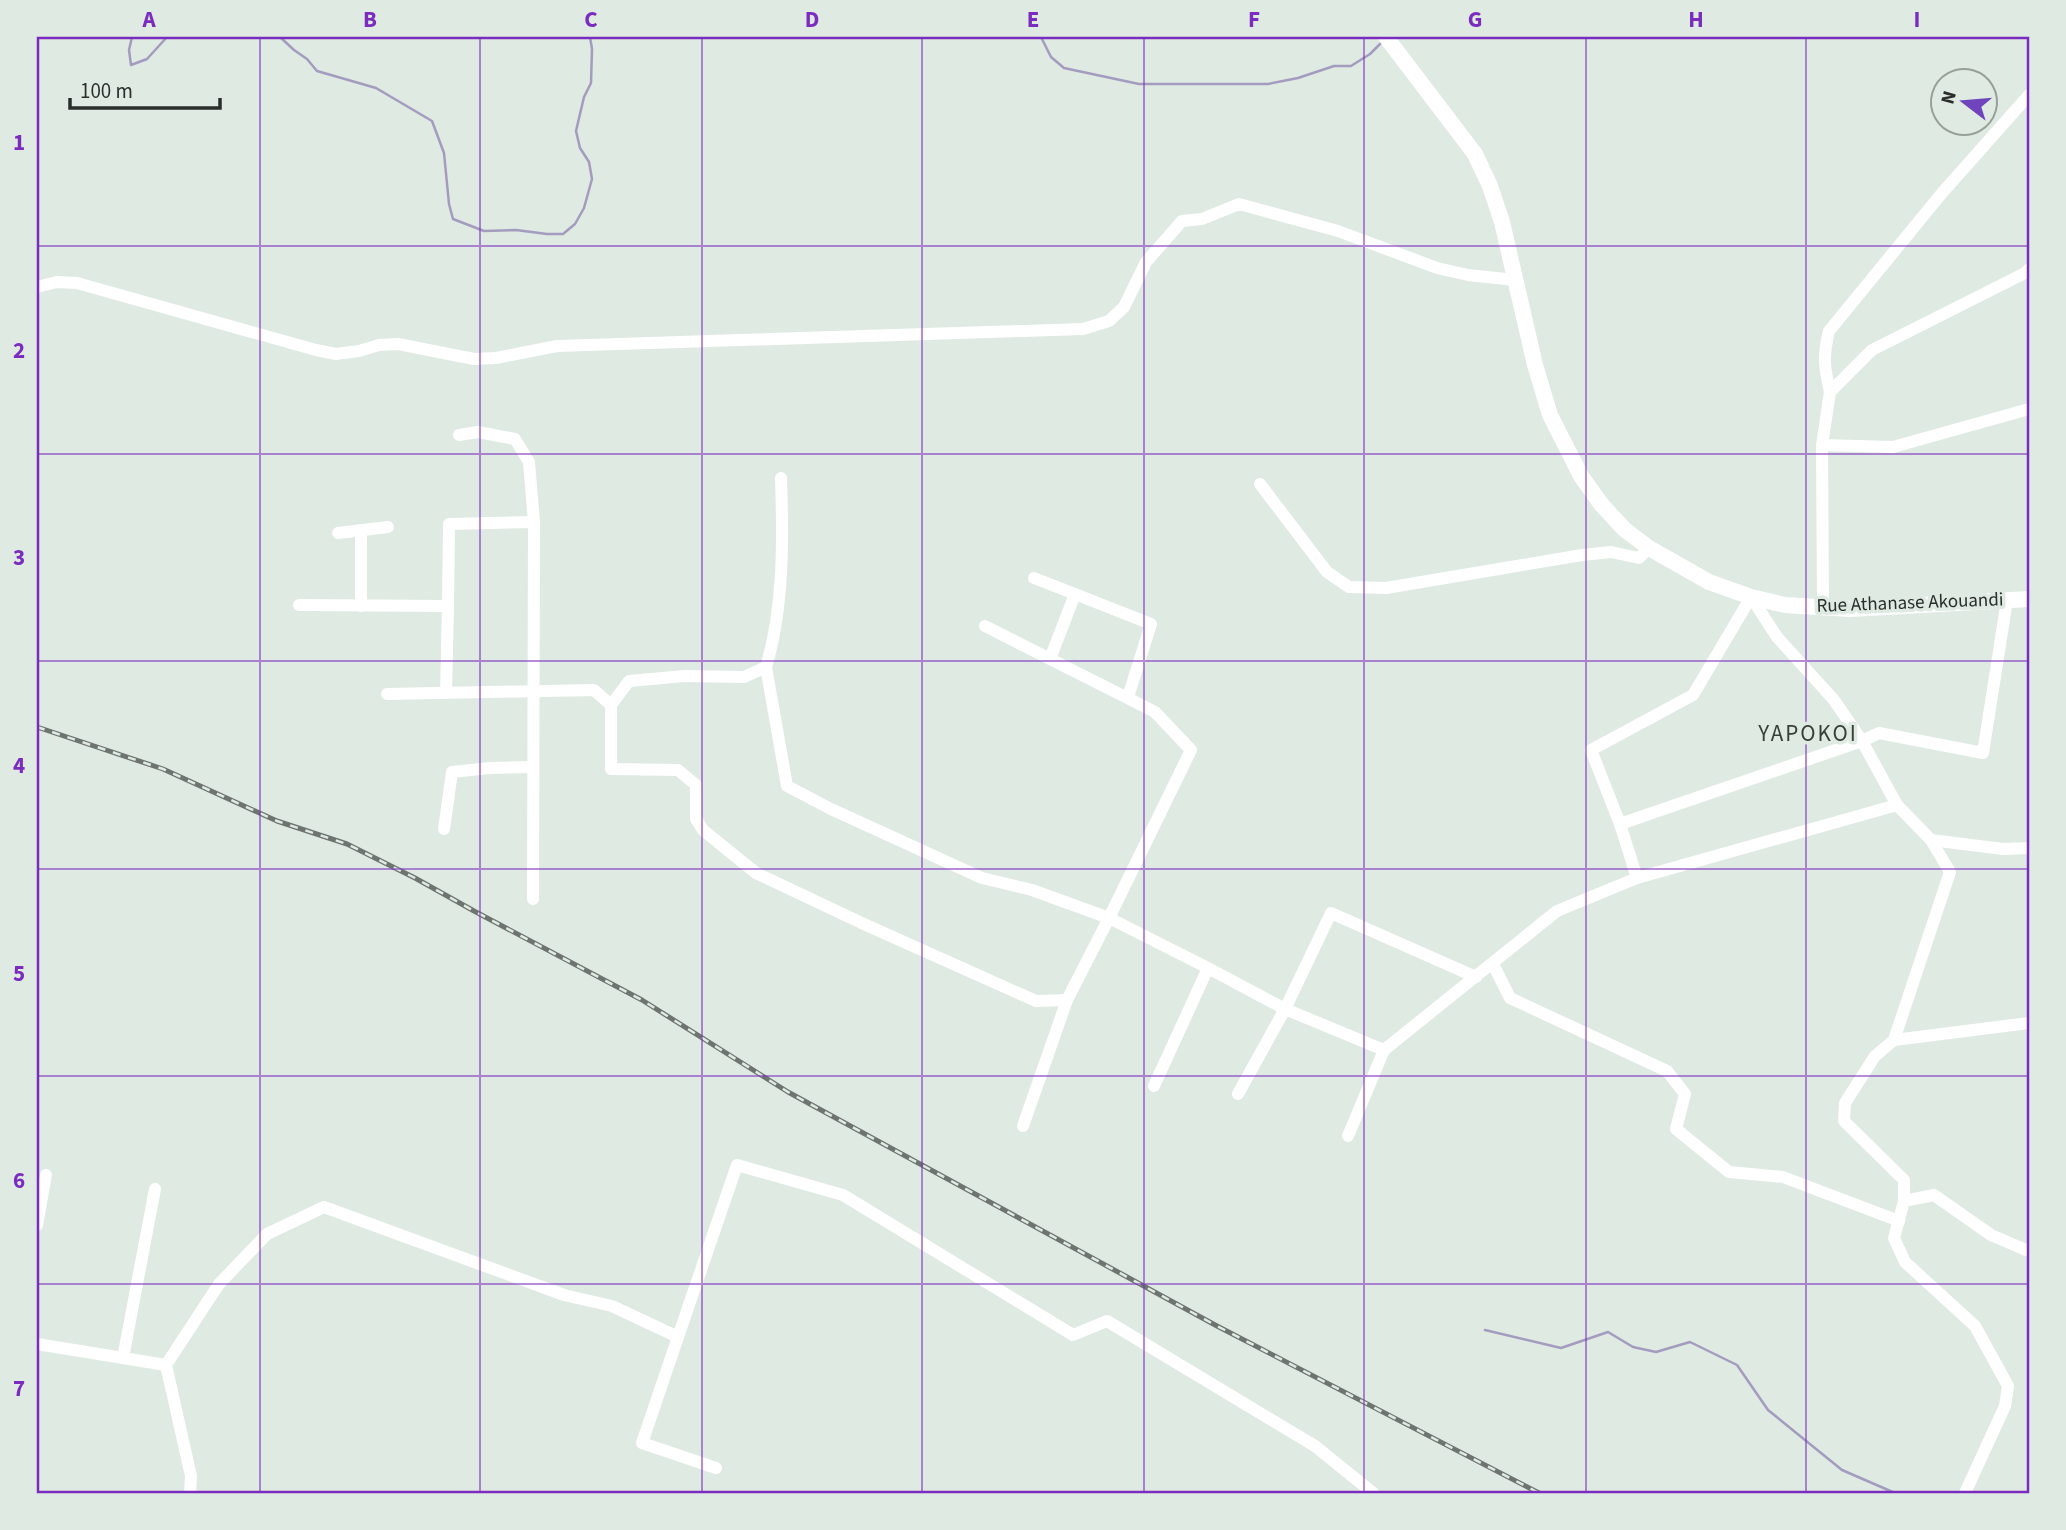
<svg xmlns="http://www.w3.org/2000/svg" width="2066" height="1530" viewBox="0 0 2066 1530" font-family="'Source Sans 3',sans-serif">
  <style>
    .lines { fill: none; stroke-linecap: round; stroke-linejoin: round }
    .stream { stroke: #a49cbf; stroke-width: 2.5 }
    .street { stroke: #fff; stroke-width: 12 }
    .secondary { stroke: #fff; stroke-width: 16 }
    .rail-casing { stroke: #6e7570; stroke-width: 5 }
    .rail { stroke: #dfeae2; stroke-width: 2.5; stroke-dasharray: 8; stroke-linecap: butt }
    .grid { fill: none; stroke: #7b2cbf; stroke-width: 2; stroke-opacity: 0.55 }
    .labels { text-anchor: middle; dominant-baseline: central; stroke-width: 7; stroke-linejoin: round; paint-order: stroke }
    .street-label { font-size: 19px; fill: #2a2e2b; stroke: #dfeae2 }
    .quarter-label { font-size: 23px; letter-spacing: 2px; fill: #373f39; stroke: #dfeae2 }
    .neatline { fill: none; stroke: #7b2cbf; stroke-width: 2.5 }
    .grid-label { font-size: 23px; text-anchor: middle; font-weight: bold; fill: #7b2cbf }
  </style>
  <rect width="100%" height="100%" fill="#dfeae2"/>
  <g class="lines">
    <!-- stream -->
    <g class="stream">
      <path d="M132 37 129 50 131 65 147 59 167 37"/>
      <path d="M280 37 294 50 307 59 317 71 376 88 432 121 444 153 449 204 453 219 484 231 516 230 547 234H563L575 224 584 208 592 179 589 162 580 148 576 131 584 97 591 83 592 49 590 37"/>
      <path d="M1041 37 1051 57 1064 68 1139 84H1268L1298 78 1334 66H1351L1370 54 1382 42"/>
      <path d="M1485 1330 1561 1348 1608 1332 1633 1347 1656 1352 1690 1342 1737 1365 1768 1410 1842 1470 1895 1493"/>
    </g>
    <!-- street -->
    <g class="street">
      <path d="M37 287 57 282 77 283 316 350 336 354 359 351 379 345 398 344 474 359 496 358 557 346 1083 329 1109 321 1124 307 1146 262 1182 221 1202 219 1239 204 1338 231 1437 268 1468 275 1515 280"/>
      <path d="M1830 392C1824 367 1823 355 1829 331L1942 193 2029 95"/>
      <path d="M459 435 478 432 515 439 529 462 534 522"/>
      <path d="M1822 445 1893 447 2029 409"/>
      <path d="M1260 484 1327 572 1349 587 1386 588 1582 555 1611 552 1639 558 1649 548"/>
      <path d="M338 533 388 527"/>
      <path d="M1034 578 1075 594 1050 659"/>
      <path d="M1075 594 1151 624 1128 697"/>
      <path d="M299 605 448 606 446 693"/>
      <path d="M361 606V530"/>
      <path d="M448 606 449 524 534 522 533 899"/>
      <path d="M1823 609 1822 445 1830 392 1872 350 2025 273 2029 269"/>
      <path d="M766 667 787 786 831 809 982 878 1032 890 1109 918 1191 750 1155 712 985 626"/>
      <path d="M387 694 594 690 611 705V769L678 770 696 785V819L703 830 756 873 866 925 1036 1001 1067 1000"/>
      <path d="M611 705 629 681 685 676 744 677 766 667C784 607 783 540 781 478"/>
      <path d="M1620 824 1862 741 1879 733 1983 753 2007 600"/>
      <path d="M444 829 452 772 490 768 533 767"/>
      <path d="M1931 840 2003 849 2029 848"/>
      <path d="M1637 878 1620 824 1591 750 1693 695 1751 597 1777 637 1834 700 1862 741 1897 805 1931 840 1950 872 1894 1040 1875 1056 1845 1103 1844 1121 1904 1180V1201L1894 1238 1905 1262 1975 1326 2008 1386 2005 1406 1965 1493"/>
      <path d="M1493 964 1510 998 1667 1071 1685 1094 1676 1129 1729 1172 1783 1177 1899 1221"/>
      <path d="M1208 968 1285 1009 1238 1094"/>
      <path d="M1894 1040 2029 1023"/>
      <path d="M1384 1050 1285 1009 1331 913 1476 977"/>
      <path d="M1023 1126 1067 1000 1109 918 1208 968 1154 1086"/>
      <path d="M1348 1136 1384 1050 1557 911 1637 878 1897 805"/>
      <path d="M1904 1201 1934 1195 1991 1235 2026 1250H2029"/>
      <path d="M37 1225 46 1175"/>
      <path d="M678 1337 642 1443 716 1468"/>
      <path d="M37 1344 166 1365"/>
      <path d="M123 1358 155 1189"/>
      <path d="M190 1493 191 1476 166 1365 219 1284 267 1234 324 1207 564 1295 612 1306 678 1337 737 1165 843 1195 1073 1335 1107 1321 1315 1446 1373 1493"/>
    </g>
    <!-- secondary -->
    <path class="secondary" d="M1386 37 1475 154 1490 186 1502 222 1535 365 1550 415 1581 476 1601 504 1624 529 1649 548 1709 582 1751 597 1785 605 1850 609 2029 599"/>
    <defs>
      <path id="rail" d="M37 727 163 769 277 821 347 844 415 878 474 911 642 1000 788 1092 1217 1326 1539 1493"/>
    </defs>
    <!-- rail casing -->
    <use href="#rail" class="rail-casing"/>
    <!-- rail -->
    <use href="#rail" class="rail"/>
  </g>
  <!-- grid -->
  <path class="grid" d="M260 37V1493M480 37V1493M702 37V1493M922 37V1493M1144 37V1493M1364 37V1493M1586 37V1493M1806 37V1493M37 246H2029M37 454H2029M37 661H2029M37 869H2029M37 1076H2029M37 1284H2029"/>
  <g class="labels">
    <!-- street labels -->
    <g class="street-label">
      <text transform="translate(1910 603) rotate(-2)">Rue Athanase Akouandi</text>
    </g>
    <!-- quarter labels -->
    <g class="quarter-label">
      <text x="1808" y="733">YAPOKOI</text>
    </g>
  </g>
  <!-- border -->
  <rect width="2066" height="1530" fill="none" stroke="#dfeae2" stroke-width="77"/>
  <!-- north arrow -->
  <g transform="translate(1964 102) rotate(286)"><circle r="33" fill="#dfeae2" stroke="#979f99" stroke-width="2"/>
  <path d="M0-5L12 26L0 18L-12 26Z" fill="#6f44bc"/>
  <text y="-10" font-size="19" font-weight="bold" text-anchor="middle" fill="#2a2e2b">N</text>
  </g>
  <!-- scale -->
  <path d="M70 98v10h150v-10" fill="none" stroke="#2a2e2b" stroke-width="3.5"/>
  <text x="80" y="98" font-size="21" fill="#2a2e2b" stroke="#dfeae2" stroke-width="5" paint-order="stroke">100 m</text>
  <rect x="38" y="38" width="1990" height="1454" class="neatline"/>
  <g class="grid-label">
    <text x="149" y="27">A</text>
    <text x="370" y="27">B</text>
    <text x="591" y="27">C</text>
    <text x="812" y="27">D</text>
    <text x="1033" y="27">E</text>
    <text x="1254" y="27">F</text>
    <text x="1475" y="27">G</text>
    <text x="1696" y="27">H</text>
    <text x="1917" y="27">I</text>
    <text x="19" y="150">1</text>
    <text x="19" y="358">2</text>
    <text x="19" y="565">3</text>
    <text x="19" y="773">4</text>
    <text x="19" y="981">5</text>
    <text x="19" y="1188">6</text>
    <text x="19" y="1396">7</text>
  </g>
</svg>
